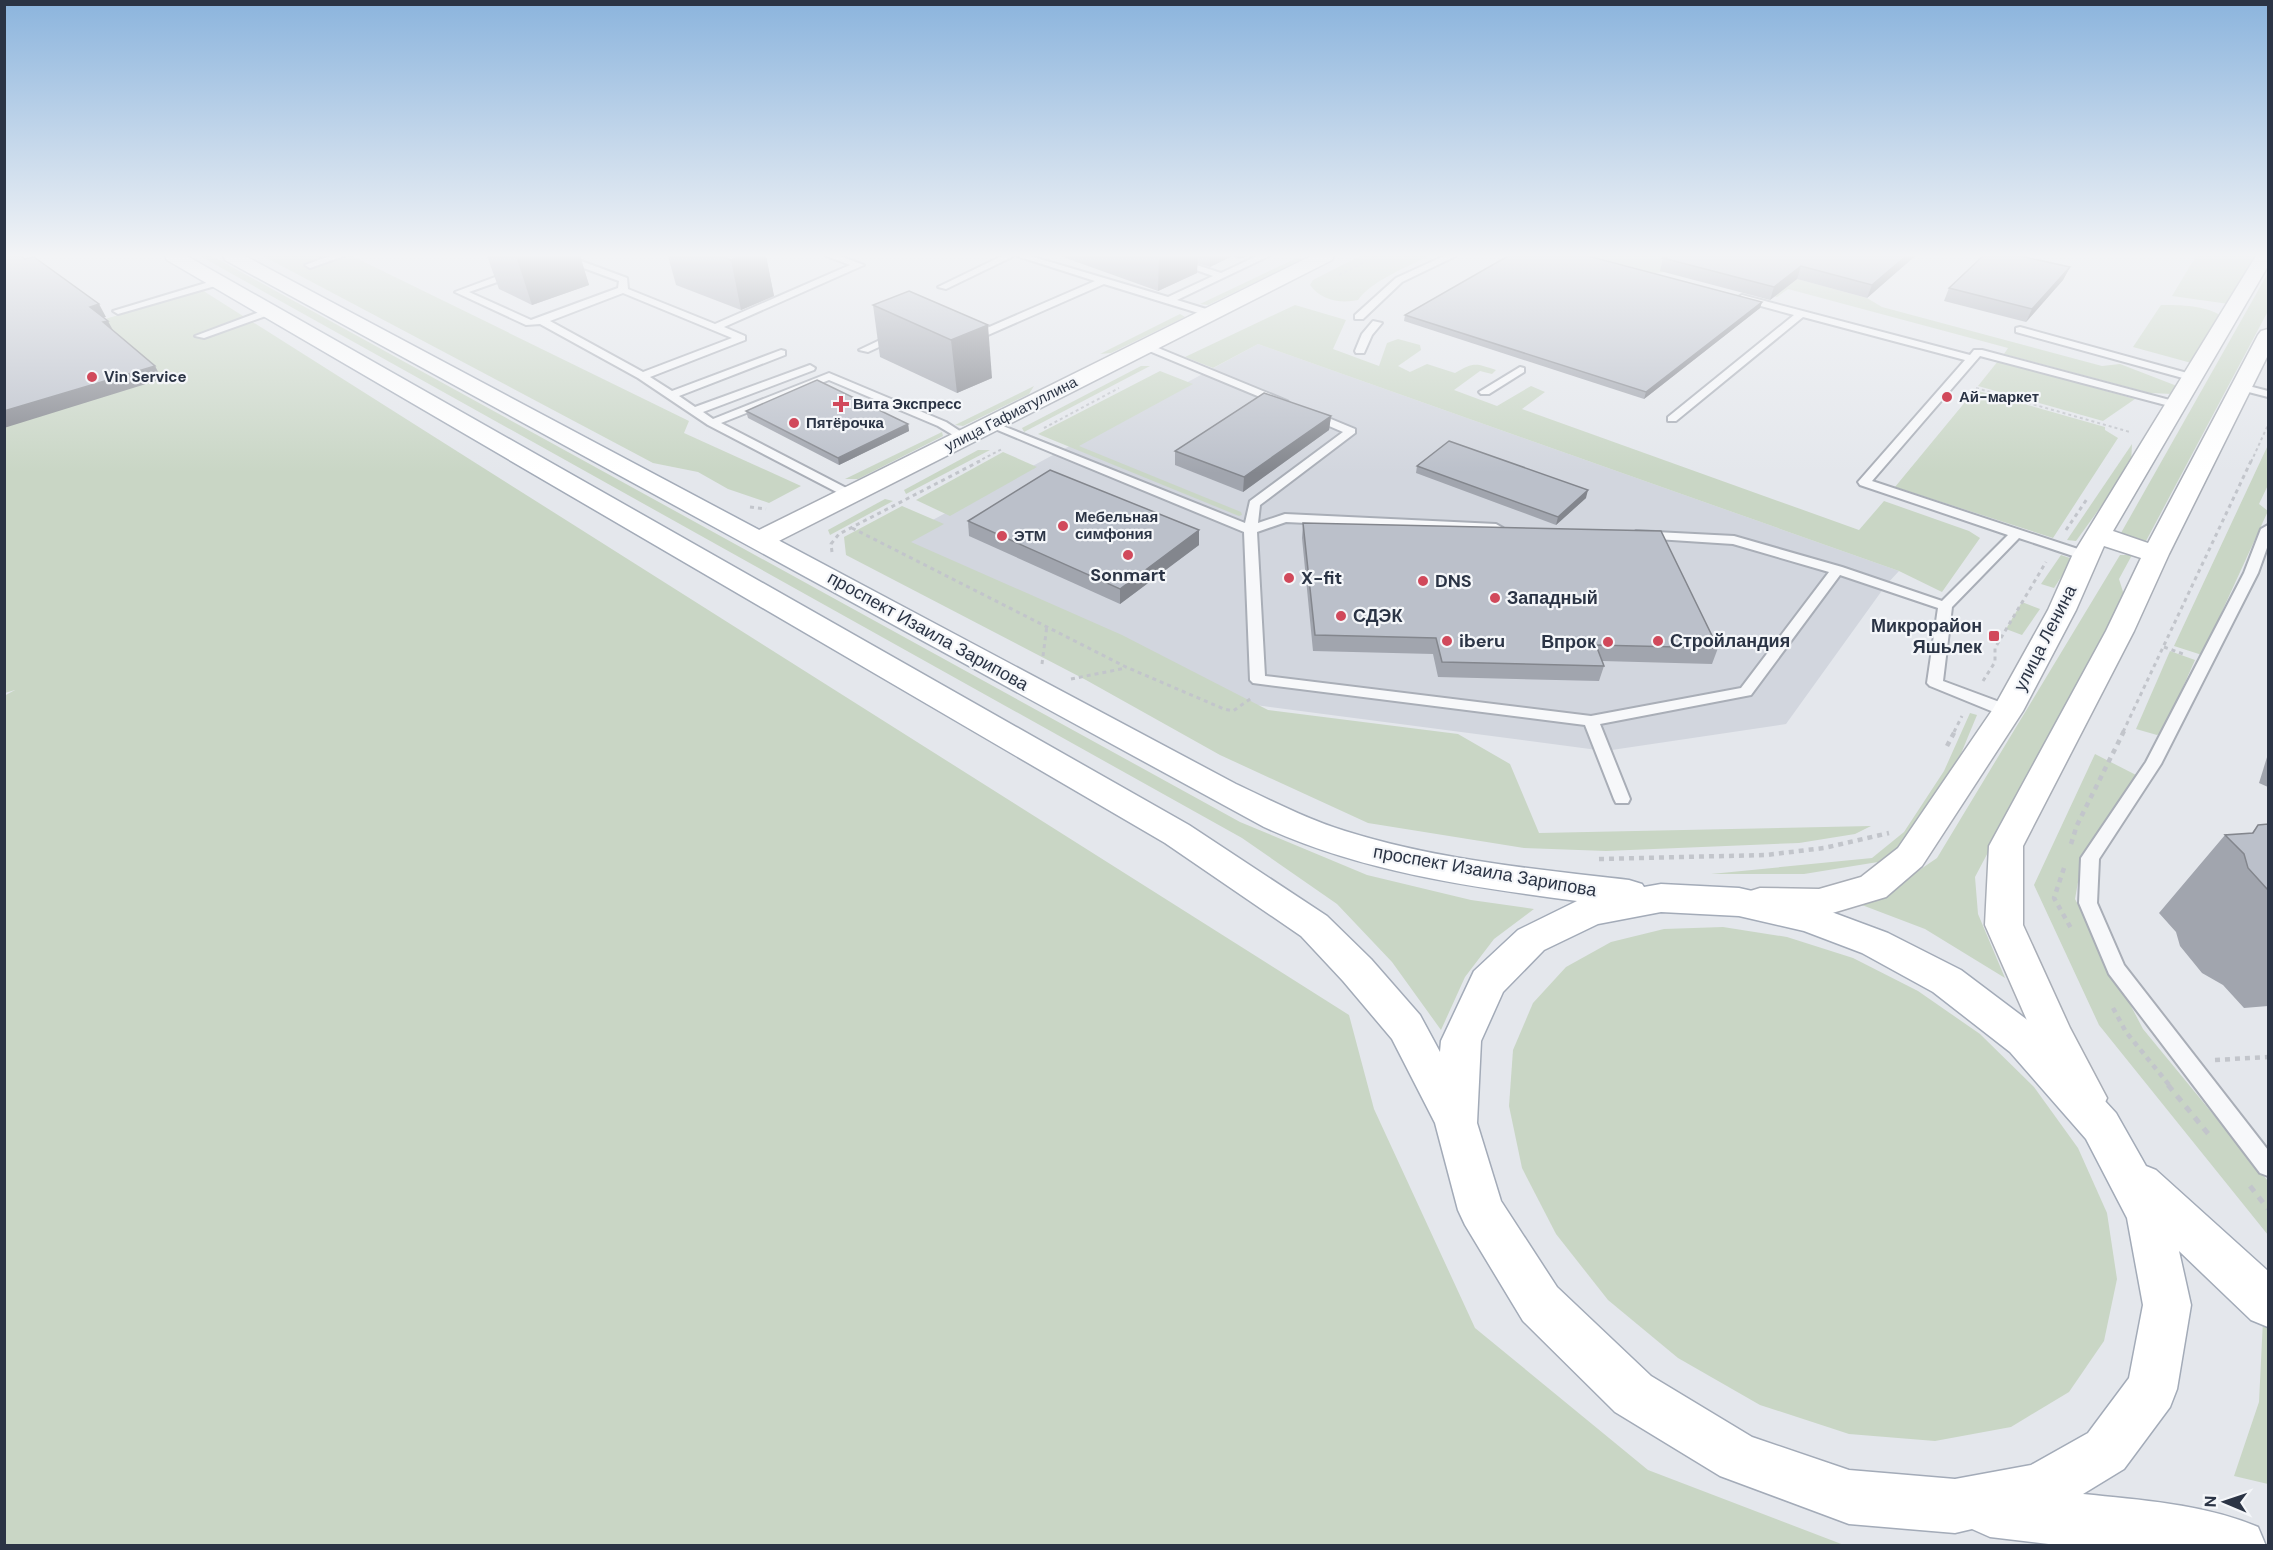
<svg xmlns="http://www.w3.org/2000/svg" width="2273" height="1550" viewBox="0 0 2273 1550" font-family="'DM Sans',sans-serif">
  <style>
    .built { fill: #d2d6de }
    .green { fill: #c9d6c5 }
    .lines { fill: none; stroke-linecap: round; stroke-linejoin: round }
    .lane-casing { stroke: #a9aeb7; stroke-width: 4 }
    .secondary-casing { stroke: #a9aeb7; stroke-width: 3 }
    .primary-casing { stroke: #a3abb8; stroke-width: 3 }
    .path-far3 { stroke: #c2c5cb; stroke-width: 2; stroke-dasharray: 3 3; stroke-linecap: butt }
    .path-far2 { stroke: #c2c5cb; stroke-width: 3; stroke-dasharray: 4 4; stroke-linecap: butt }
    .path-far1 { stroke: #c2c5cb; stroke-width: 4.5; stroke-dasharray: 5 5; stroke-linecap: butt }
    .path { stroke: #c2c5cb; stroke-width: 5; stroke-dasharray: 7 7; stroke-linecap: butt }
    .lane { fill: #f7f8fa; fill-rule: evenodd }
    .secondary { fill: #fff; fill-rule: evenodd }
    .primary { fill: #fff; fill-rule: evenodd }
    .wall { fill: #a1a5ae }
    .shaded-wall { fill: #83868d }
    .building { fill: #bbc0ca; stroke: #83868d; stroke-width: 1.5 }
    .poi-dot { fill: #d1495b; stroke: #f4f6f9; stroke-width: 2 }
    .labels { text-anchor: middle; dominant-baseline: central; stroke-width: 4.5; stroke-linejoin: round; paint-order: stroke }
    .far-poi-label { font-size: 15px; font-weight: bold; fill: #2b3445; stroke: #f4f6f9; text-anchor: start }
    .far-street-label { font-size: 15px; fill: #2b3445; stroke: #f4f6f9 }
    .poi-label { font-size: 18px; font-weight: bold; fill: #2b3445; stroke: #f4f6f9; text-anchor: start }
    .street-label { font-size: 18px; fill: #2b3445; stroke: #f4f6f9 }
  </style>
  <rect width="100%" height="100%" fill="#e4e7ec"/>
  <!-- built -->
  <path class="built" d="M1258 344 1899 571 1886 585 1786 724 1605 751 1240 703 892 542Z"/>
  <!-- green -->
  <g class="green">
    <path d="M200 256H212L1240 822 1367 875 1471 900 1534 909 1494 939 1465 977 1441 1030 1392 962 1337 904 1242 838Z"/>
    <path d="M263 256H352L689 421 684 433 801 486 769 503 728 489 698 472 653 463Z"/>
    <path d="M1301 256 1302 260 1208 305 1200 304Z"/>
    <path d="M1360 256H1429C1409 266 1371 281 1358 300 1340 304 1321 300 1310 285L1313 280Z"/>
    <path d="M1592 256H1713L1867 298 1882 307 2102 366 2120 364 2177 386 2172 394 2150 393 2004 354 2008 348 1788 289 1777 297 1669 268 1665 272 1655 273Z"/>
    <path d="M2196 256H2257L2229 304 2172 296Z"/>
    <path d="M2268 273V311L2146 541 2121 533Z"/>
    <path d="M202 290 1349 1015 1374 1109 1475 1328 1648 1470 1844 1545H5L4 696 15 690 5 693V349Z"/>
    <path d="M1295 305 1346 320 1333 349 1379 366 1387 343 1398 339 1420 345 1421 350 1398 366 1410 372 1427 364 1455 373C1474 362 1475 363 1496 370L1492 374 1480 371 1454 390 1497 406 1531 386 1545 392 1522 409 1859 530 1884 501 1969 531 1980 538 1942 592 1899 571 1258 344 1213 368 1185 357Z"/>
    <path d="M2161 305C2181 305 2206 305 2223 317L2195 364 2133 347Z"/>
    <path d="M1180 314 1185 317 1111 353 1100 354Z"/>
    <path d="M1998 361 2135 399 2103 421 1978 386Z"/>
    <path d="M1141 366H1150L1024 432 1022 428Z"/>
    <path d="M1160 371 1193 384 1079 446 1241 512 1242 515 1239 516 1038 434Z"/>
    <path d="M1034 386 1029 394 963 426 955 425Z"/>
    <path d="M1975 390 2105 427V430L2118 438 2053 538 1895 487Z"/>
    <path d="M942 432 943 436 858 479H845Z"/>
    <path d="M2132 444 2131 465 2076 541 2067 540Z"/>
    <path d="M2268 445V485L2259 504 2268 511 2202 655 2174 646Z"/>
    <path d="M978 450H990L906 494 904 490Z"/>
    <path d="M1003 452 1037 467 950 516 916 500Z"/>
    <path d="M885 499 893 501 830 535 828 530Z"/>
    <path d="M902 506 944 524 911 542 1122 635 1268 710 1458 734 1510 764 1539 833 1871 826 1855 834 1799 843 1606 851 1524 848 1368 823 1220 755 1086 680 846 555 844 537Z"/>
    <path d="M2061 555 2073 559 2054 588 2041 584Z"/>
    <path d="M2120 555H2132L2119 579 2124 595 1975 877 1978 914 2005 978 1925 929 1854 902 1899 884 1937 858Z"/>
    <path d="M2022 602 2040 609 2022 635 2006 629Z"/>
    <path d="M2170 651 2195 660 2163 732 2157 735 2136 729Z"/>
    <path d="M1970 713 1977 715 1953 773 1911 838 1878 862 1804 874H1711L1872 858 1904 832 1944 771Z"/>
    <path d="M2095 754 2138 776 2083 854 2075 899 2143 1029 2268 1181V1235L2099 1025 2034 885Z"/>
    <path d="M1723 927 1787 937 1853 958 1918 991 1980 1034 2034 1087 2078 1148 2107 1213 2117 1279 2104 1341 2069 1392 2011 1427 1935 1441 1849 1434 1760 1405 1678 1358 1608 1300 1556 1234 1522 1168 1509 1106 1513 1050 1533 1003 1566 967 1611 942 1664 929Z"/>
    <path d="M2263 1320 2268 1324V1484L2234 1476 2259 1402Z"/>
  </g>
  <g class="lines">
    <defs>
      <g id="lane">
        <path d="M330 256H344L310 268 305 265Z"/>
        <path d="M826 256H840L864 265 724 327 745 336V340L650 377 672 391 781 350 785 351V355L679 396 695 407 810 365 815 368 814 370 703 412 713 419 829 373 946 422 969 437 963 441 938 426 829 380 721 423 854 492 856 495 850 499 708 425 638 378 540 324 526 325 455 292 514 270H520V274L469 292 531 320 618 288 619 281 570 263 568 261 573 258 627 278 628 289 715 324 850 265ZM623 293 732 338 643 372 550 321Z"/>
        <path d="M1002 256H1014L946 289 938 287Z"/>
        <path d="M1017 256H1030L1168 297 1213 276 1157 256H1169L1221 273 1257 256H1269L1177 300 1216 312V316H1208L1104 284 972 342H964V338L1095 281Z"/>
        <path d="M1444 256H1456L1402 282 1363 319H1355V315L1396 278Z"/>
        <path d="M219 279 224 282 222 284 118 314 113 311Z"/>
        <path d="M1742 295 1970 355 1974 350H1982L2181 403 2183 405 2177 408 1980 356 1872 481 2090 553 2092 556 2085 560 2019 538 1952 607 1943 681 2013 707 2015 711 2013 715H2001L1930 686 1927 683 1938 608 1840 575 1751 695 1600 724 1630 799 1628 803H1616L1614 799 1585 725 1253 683 1250 680 1244 532 983 424 985 422H993L1245 523 1250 501 1343 432 1306 416V412H1314L1355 429V433L1260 505 1258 523 1285 514 1496 524 1503 528 1496 532 1286 522 1257 532 1265 676 1591 716 1741 688 1829 572 1733 544 1641 538 1636 537 1634 534 1636 531 1734 536 1842 567 1942 601 2008 535 1860 485 1858 482 1965 360 1803 317 1676 421H1668V417L1794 315 1739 300 1737 298Z"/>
        <path d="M270 308 274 309V313L204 338 195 336Z"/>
        <path d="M1373 321 1382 323 1372 335 1364 353H1356L1355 351 1362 334Z"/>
        <path d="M2020 327 2198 376 2199 378 2198 380H2190L2016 332V328Z"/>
        <path d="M899 331 904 334 903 336 868 352 859 350Z"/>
        <path d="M1146 343 1287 401 1289 403 1287 405H1279L1142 348 1141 346Z"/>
        <path d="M1520 367 1524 368V372L1489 394H1481L1479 392Z"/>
        <path d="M2241 384 2268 391V397L2237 389 2235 387Z"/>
        <path d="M2268 525V545L2258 573 2161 764 2099 859 2097 903 2124 965 2268 1150V1176L2260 1173 2109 974 2079 903 2081 858 2146 762 2244 573 2261 529Z"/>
      </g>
      <g id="secondary">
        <path d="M1311 256H1334L1332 260 769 546 760 548 751 546 747 540 751 534Z"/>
        <path d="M2256 256H2268V266L2113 531 2148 543 2258 335 2261 331 2268 329V355L2169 554 2134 631 2023 846V925L2070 1028 2107 1098 2101 1111 2086 1116 2071 1111 2033 1034 1985 925 1989 846 2106 631 2141 558 2104 546 2076 610 2023 711 1922 866 1886 897 1819 917 1760 916 1747 912 1742 902 1747 892 1760 888 1819 889 1861 877 1898 848 1993 709 2048 610 2072 556Z"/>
      </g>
      <path id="primary" d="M165 256H187L1189 825 1327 916 1371 959 1420 1015 1440 1052 1441 1041 1474 971 1518 930 1577 901C1471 887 1362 872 1264 827L225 260 223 256H245L1236 784C1272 801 1307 819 1345 831 1437 860 1534 869 1629 880L1642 884 1644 887 1661 884 1739 888 1810 904 1888 933 1961 970 2038 1028 2116 1113 2146 1166 2156 1170 2268 1271V1327L2251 1320 2179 1251 2191 1305 2177 1389 2170 1407 2124 1469 2083 1494C2141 1500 2204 1504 2258 1527L2266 1546H2065L1990 1537 1972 1529 1955 1533 1849 1524 1720 1476 1615 1412 1523 1321 1465 1225 1458 1210 1435 1123 1392 1039 1343 981 1301 936 1165 843 167 260ZM1661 912 1739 916 1804 931 1862 953 1933 992 2010 1052 2086 1139 2127 1218 2143 1305 2129 1378 2088 1433 2031 1465 1955 1479 1849 1470 1752 1437 1651 1376 1557 1287 1501 1201 1477 1123 1481 1041 1503 992 1544 950 1598 924Z"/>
    </defs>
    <!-- lane casing -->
    <use href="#lane" class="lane-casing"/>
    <!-- secondary casing -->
    <use href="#secondary" class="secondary-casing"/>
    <!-- primary casing -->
    <use href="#primary" class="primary-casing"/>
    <!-- path-far3 -->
    <g class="path-far3">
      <path d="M1339 275 1376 256"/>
      <path d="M1976 388 2130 432"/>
      <path d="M1044 428 1119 388"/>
      <path d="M977 462 1002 449"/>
      <path d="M2251 462 2268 425"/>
    </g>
    <!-- path-far2 -->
    <g class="path-far2">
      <path d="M750 507 766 509"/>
      <path d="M852 528 1126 667 1224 709 1233 711 1253 697"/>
      <path d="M2066 530 2087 499"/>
      <path d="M832 552 831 544 839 534 980 461"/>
      <path d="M2164 647 2186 655"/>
      <path d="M1042 664 1047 625"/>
      <path d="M1071 679 1126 668"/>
      <path d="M1983 681 1995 662V648L2046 562"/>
      <path d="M1954 732 1962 716"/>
      <path d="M2123 732 2251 461"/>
    </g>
    <!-- path-far1 -->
    <g class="path-far1">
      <path d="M1947 746 1955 731"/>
      <path d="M2071 844 2077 825 2124 731"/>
      <path d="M1599 859 1766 855 1824 848 1889 833"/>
      <path d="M2064 868 2054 898 2072 930"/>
      <path d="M2113 1008 2126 1032 2170 1086"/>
      <path d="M2215 1060 2268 1057"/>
    </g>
    <!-- path -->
    <g class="path">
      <path d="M2168 1085 2210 1136"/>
      <path d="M2250 1186 2268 1209"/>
    </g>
    <!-- lane -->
    <use href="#lane" class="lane"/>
    <!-- secondary -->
    <use href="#secondary" class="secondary"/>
    <!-- primary -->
    <use href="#primary" class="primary"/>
  </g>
  <!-- wall -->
  <g class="wall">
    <path d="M487 256H580L589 285 532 305 499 289Z"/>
    <path d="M668 256H766L774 296 741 310 676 285Z"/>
    <path d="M1060 256H1247L1240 259 1232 256 1210 267 1197 263V273L1158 291Z"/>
    <path d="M1915 256 1867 298 1797 279 1770 300 1660 271 1663 258Z"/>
    <path d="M2070 267 2063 280 2026 322 1944 301 1949 288Z"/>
    <path d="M909 291 992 378 957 393 880 357 873 305Z"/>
    <path d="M1762 302 1760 308 1644 399 1404 321 1405 315Z"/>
    <path d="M746 411 908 424 909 431 839 465 748 418Z"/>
    <path d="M1331 416 1329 430 1243 492 1175 465V451Z"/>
    <path d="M1417 466 1586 498 1556 525 1416 473Z"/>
    <path d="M968 521 1199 530V545L1120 604 969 536Z"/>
    <path d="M1303 523 1718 648 1712 664 1602 661 1604 666 1599 681 1438 677 1433 654 1313 651 1302 538Z"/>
    <path d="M2268 754V787L2259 783Z"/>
    <path d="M2268 824V1006L2244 1008 2223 985 2202 973 2180 946 2176 932 2159 913 2225 835 2251 834 2258 825Z"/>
  </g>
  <!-- shaded-wall -->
  <g class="shaded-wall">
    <path d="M516 256H580L589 285 532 305Z"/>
    <path d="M742 256H766L774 296 741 310 731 260Z"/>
    <path d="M1159 256H1198L1197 273 1158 291Z"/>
    <path d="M1210 256H1232L1210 267Z"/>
    <path d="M1906 256H1915L1867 298 1872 285Z"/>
    <path d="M1801 266 1797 279 1770 300 1774 287Z"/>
    <path d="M2070 267 2063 280 2026 322 2032 309Z"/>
    <path d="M1762 302 1760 308 1644 399 1646 392Z"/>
    <path d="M99 304 106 317 97 319 90 307Z"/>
    <path d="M108 321 115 334 103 322Z"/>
    <path d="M988 325 992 378 957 393 951 340Z"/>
    <path d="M155 366 162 379 4 428V411Z"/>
    <path d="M1331 416 1329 430 1243 492 1244 477Z"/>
    <path d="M908 424 909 431 839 465 838 458Z"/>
    <path d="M1588 490 1586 498 1556 525 1558 517Z"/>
    <path d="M1199 530V545L1120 604V589Z"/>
  </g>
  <!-- building -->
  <g class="building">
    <path d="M4 256H20L25 259 34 257 99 304 90 307 108 321 103 322 155 366 4 411Z"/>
    <path d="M718 256H742L731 260Z"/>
    <path d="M1508 256H1588L1762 302 1646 392 1405 315Z"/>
    <path d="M1668 256H1906L1872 285 1801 266 1774 287 1663 258Z"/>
    <path d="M1983 256H2020L2070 267 2032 309 1949 288Z"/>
    <path d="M909 291 988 325 951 340 873 305Z"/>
    <path d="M817 380 908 424 838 458 746 411Z"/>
    <path d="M1264 393 1331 416 1244 477 1175 451Z"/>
    <path d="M1449 441 1588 490 1558 517 1417 466Z"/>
    <path d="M1050 470 1199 530 1120 589 968 521Z"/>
    <path d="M1303 523 1661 531 1718 648 1596 645 1604 666 1442 662 1436 638 1315 635Z"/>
    <path d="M2268 824V890L2248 868 2244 854 2225 835 2253 833 2258 825Z"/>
  </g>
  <!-- sky -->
  <linearGradient id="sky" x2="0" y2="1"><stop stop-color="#8bb4dd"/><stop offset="0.54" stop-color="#f3f4f6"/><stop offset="1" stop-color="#f3f4f6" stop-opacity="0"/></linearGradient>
  <rect width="2273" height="473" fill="url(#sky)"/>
  <!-- markers -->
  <g class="poi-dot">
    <circle cx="92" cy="377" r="6"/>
    <circle cx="1947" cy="397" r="6"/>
    <path d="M838 395h6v6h6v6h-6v6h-6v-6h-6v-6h6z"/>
    <circle cx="794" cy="423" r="6"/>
    <circle cx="1063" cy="526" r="6"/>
    <circle cx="1002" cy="536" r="6"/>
    <circle cx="1128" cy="555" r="6"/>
    <circle cx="1289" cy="578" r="6"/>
    <circle cx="1423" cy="581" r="6"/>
    <circle cx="1495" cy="598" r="6"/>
    <circle cx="1341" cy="616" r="6"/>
    <rect x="1988" y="630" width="12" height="12" rx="3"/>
    <circle cx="1447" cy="641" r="6"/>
    <circle cx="1658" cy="641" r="6"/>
    <circle cx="1608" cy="642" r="6"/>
  </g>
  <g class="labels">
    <!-- far-poi labels -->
    <g class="far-poi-label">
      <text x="104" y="377">Vin Service</text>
      <text x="1959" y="397">Ай-маркет</text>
      <text x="853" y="404">Вита Экспресс</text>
      <text x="806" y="423">Пятёрочка</text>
      <text x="1075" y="517">Мебельная<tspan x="1075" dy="17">симфония</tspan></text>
      <text x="1014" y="536">ЭТМ</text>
    </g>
    <!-- far-street labels -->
    <g class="far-street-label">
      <text transform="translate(1011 414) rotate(-27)">улица Гафиатуллина</text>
    </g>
    <!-- poi labels -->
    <g class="poi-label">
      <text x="1128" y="575" text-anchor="middle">Sonmart</text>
      <text x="1301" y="578">X-fit</text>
      <text x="1435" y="581">DNS</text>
      <text x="1507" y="598">Западный</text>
      <text x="1353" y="616">СДЭК</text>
      <text x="1982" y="626" text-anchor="end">Микрорайон<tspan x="1982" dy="21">Яшьлек</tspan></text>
      <text x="1459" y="641">iberu</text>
      <text x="1670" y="641">Стройландия</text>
      <text x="1596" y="642" text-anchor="end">Впрок</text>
    </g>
    <!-- street labels -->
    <g class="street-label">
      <text transform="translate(928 631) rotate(29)">проспект Изаила Зарипова</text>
      <text transform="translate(2045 638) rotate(-63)">улица Ленина</text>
      <text transform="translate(1485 871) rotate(10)">проспект Изаила Зарипова</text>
    </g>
  </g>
  <!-- border -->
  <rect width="2273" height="1550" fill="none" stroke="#2b3445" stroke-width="12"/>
  <!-- north arrow -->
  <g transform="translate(2225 1502) rotate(272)" stroke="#f4f6f9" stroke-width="4.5" paint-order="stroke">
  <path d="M0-4.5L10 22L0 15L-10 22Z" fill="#2b3445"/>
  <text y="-9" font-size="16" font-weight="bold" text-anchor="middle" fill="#2b3445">N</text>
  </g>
</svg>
